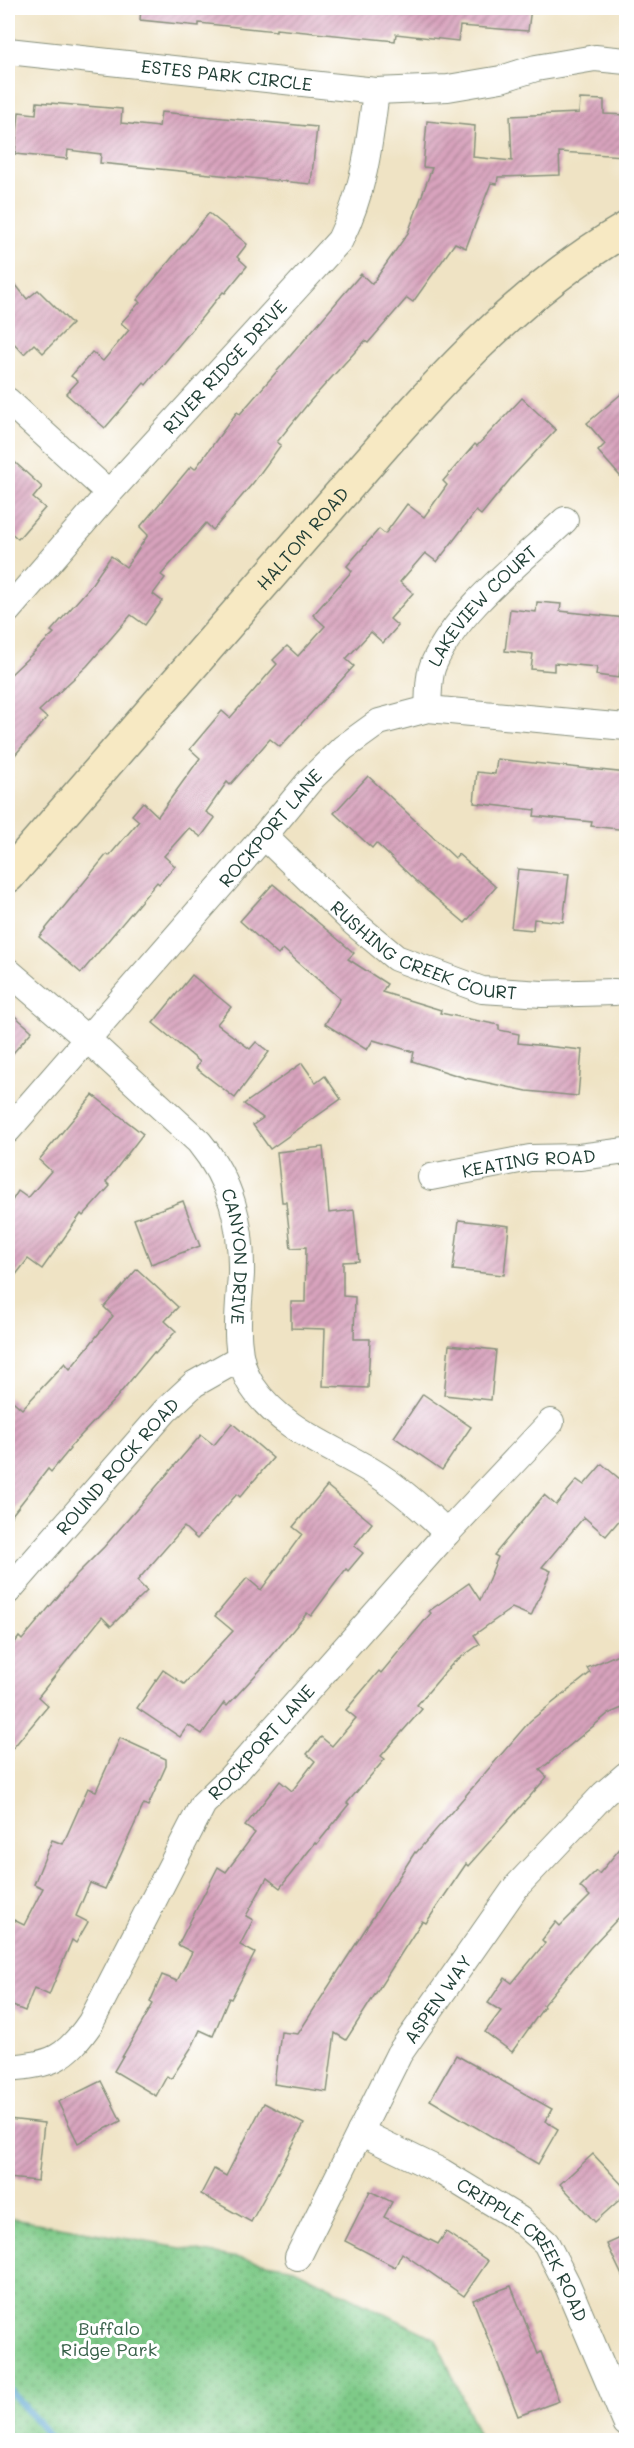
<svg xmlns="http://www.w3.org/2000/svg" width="634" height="2448" viewBox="0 0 634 2448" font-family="Mali,sans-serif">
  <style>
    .park { fill: url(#park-dots); stroke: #4e845e; stroke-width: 1.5 }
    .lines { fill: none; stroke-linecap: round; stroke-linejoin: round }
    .stream { stroke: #55a2ce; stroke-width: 7 }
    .building { fill: url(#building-hatch) }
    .minor-casing { stroke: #87907c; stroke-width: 28 }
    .secondary-casing { stroke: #87907c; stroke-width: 36 }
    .minor { stroke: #fff; stroke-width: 26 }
    .secondary { stroke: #f7e9c3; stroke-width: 33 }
    .labels { text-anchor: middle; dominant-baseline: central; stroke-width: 6; stroke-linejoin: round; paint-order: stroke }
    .street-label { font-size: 18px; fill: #1f3d34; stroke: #fff }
    .park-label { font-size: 18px; fill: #376049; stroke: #fff }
  </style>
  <defs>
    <pattern id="park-dots" width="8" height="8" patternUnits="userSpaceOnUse" patternTransform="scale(1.5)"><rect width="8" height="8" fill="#7eca88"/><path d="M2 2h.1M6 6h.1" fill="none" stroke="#67a570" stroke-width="1.8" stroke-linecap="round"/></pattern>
    <pattern id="building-hatch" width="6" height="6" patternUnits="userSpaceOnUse" patternTransform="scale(1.5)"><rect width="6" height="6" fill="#d8a3bd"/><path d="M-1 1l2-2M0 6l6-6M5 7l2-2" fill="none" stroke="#af869a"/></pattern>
  </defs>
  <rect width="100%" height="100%" fill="#fff"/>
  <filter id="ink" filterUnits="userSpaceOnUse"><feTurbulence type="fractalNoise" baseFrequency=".0167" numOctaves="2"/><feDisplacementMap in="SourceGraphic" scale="12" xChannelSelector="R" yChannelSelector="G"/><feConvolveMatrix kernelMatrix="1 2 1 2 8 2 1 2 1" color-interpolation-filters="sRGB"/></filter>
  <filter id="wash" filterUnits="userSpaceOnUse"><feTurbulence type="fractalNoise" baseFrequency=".008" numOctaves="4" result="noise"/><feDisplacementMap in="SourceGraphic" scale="24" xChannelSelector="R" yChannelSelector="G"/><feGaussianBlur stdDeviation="1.35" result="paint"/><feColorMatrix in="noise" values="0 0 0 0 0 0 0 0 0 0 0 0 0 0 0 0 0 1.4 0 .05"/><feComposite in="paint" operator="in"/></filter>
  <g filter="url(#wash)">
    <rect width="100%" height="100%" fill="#efe3c4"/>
    <!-- park -->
    <path class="park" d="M8 2218 290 2267 436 2339 481 2440H8Z"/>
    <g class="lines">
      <!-- stream -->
      <path class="stream" d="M8 2388 53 2440"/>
    </g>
    <g id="blocks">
      <!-- building -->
      <g class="building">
        <path d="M141 8H531L528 31 460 26 458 41 396 34 395 41 276 29V31L199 23V26L140 20Z"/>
        <path d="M580 99 604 100V114L627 115 625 156 559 152 560 175 498 177 497 184 491 183 466 248 455 243 413 302 407 298 368 343 365 341 311 400 277 442 281 445 253 483 213 530 206 523 161 575 165 578 153 594 162 601 145 625 131 615 87 666 39 711 47 718 8 763V677L54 633 51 631 89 588 111 556 126 567 148 535 140 527 191 466 195 469 237 412 240 414 361 274 372 284 408 233 432 168 423 167 427 121 475 126 473 157 512 161 510 116 579 113Z"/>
        <path d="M37 102 122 109 121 123 159 127 161 112 317 127 311 184 100 163 101 154 68 150 67 159 15 154 19 112 36 114Z"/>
        <path d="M209 213 247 244 237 257 247 266 225 293 223 292 146 385 144 383 105 428 66 394 78 381 71 376 92 352 103 361 129 330 121 323 140 302 137 300Z"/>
        <path d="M8 275 27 299 38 290 72 324 43 353 34 344 24 354 8 337Z"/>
        <path d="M627 389V484L598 451 605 444 587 423Z"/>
        <path d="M522 398 556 430 512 477 481 515 476 511 437 562 425 553 400 582 413 593 390 619 398 626 383 643 371 632 346 659 354 666 280 747 270 739 230 785 227 782 206 812 215 818 201 837 189 828 164 856 175 866 159 884 157 882 81 973 39 937 107 854 109 856 139 821 132 815 143 802 158 816 200 758 190 749 222 711 230 718 277 664 273 660 287 646 298 656 325 626 313 615 352 571 347 566 379 529 385 534 407 504 424 517 447 485 443 481 475 444 477 446Z"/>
        <path d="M8 456 42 487 33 498 45 508 18 539 8 530Z"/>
        <path d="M537 602 561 604 560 611 625 618 619 678 596 675 597 667 554 663V671L531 669 533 654 505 651 510 609 536 612Z"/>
        <path d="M497 759 627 773V830L591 826 592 822 534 816 535 810 474 803 477 772 495 774Z"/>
        <path d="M368 776 455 858 458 854 496 887 465 923 419 884 376 843 372 848 334 813Z"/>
        <path d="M518 869 569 874 563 922 534 919 533 930 511 928Z"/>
        <path d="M273 884 354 953 348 959 387 984 382 992 441 1010 440 1013 499 1025V1030L519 1034 518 1043 582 1050 578 1096 527 1091 465 1078 412 1061 414 1052 373 1040 367 1050 325 1024 340 999 283 949 278 955 240 921Z"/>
        <path d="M192 975 231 1007 217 1024 250 1049 256 1042 269 1052 235 1098 196 1068 200 1062 153 1023Z"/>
        <path d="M8 1010 32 1031 8 1059Z"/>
        <path d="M302 1063 316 1083 325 1076 341 1099 270 1149 253 1125 263 1118 244 1104Z"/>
        <path d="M93 1095 143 1134 106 1182 110 1186 83 1216 81 1214 42 1269 28 1259 8 1285V1207L18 1191 28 1198 51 1171 39 1160Z"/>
        <path d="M323 1147 329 1213 354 1210 359 1261 343 1262V1296L355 1297 354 1339H370L368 1388 323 1386 325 1329 291 1328V1302H305L306 1247 291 1248 286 1202H282L277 1152Z"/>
        <path d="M183 1201 200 1246 151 1264 134 1219Z"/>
        <path d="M459 1220 509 1226 504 1275 453 1270Z"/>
        <path d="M137 1269 178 1307 165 1321 176 1331 155 1354 154 1352 116 1398 69 1448 70 1449 51 1472 48 1469 8 1520V1397L22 1409 65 1363 70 1369 113 1316 104 1307Z"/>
        <path d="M449 1345 496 1350 491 1400 444 1395Z"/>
        <path d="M423 1394 471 1427 442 1470 394 1437Z"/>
        <path d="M232 1423 273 1458 240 1497 237 1494 197 1539 184 1527 137 1581 147 1591 111 1626 102 1617 38 1697 48 1706 8 1754V1652L19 1637 22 1640 77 1574 104 1547 201 1435 214 1445Z"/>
        <path d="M602 1464 627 1485V1511L606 1536 584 1517 542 1567 551 1571 531 1616 512 1608 474 1635 480 1644 453 1663 417 1705 422 1709 381 1756 385 1759 347 1803 349 1804 317 1844 315 1843 280 1888 267 1878 246 1916 253 1920 240 1945 255 1953 231 1999 229 1998 213 2036 200 2030 193 2045 171 2079 167 2076 156 2096 114 2071 153 2004 150 2002 162 1975 177 1981 192 1952 178 1945 218 1867 226 1872 255 1833 245 1826 280 1781 292 1791 315 1761 307 1754 321 1737 332 1746 356 1718 346 1710 379 1671 381 1673 431 1613 429 1611 469 1583 480 1600 498 1557 494 1555 544 1495 556 1505 577 1480 584 1485Z"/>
        <path d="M327 1486 372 1523 354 1546 363 1553 348 1571 346 1569 311 1616 307 1613 261 1669 227 1706 224 1703 202 1734 188 1725 180 1737 137 1708 163 1670 184 1684 233 1631 215 1616 247 1578 261 1590 302 1534 293 1527Z"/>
        <path d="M627 1650V1706L608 1714 540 1770 547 1777 468 1866 466 1864 426 1923 422 1921 346 2040 335 2033 327 2092 274 2084 281 2032 298 2034 415 1852 416 1853 530 1721 590 1673 587 1668Z"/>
        <path d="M120 1738 166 1759V1766L148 1806 144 1804 105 1889 90 1883 76 1916 88 1922 76 1943 72 1940 49 1995 34 1988 25 2011 8 2004V1932L14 1920 24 1925 43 1888 34 1884 52 1840 63 1844 88 1788 96 1791Z"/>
        <path d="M627 1840V1909L590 1948 543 2005 544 2007 512 2052 485 2032 501 2011 488 2003 505 1978 512 1983 545 1943 542 1940 556 1922 560 1926 590 1896 580 1887 596 1871 599 1874Z"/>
        <path d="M456 2055 552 2109 545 2121 558 2129 538 2164 430 2100Z"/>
        <path d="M101 2081 121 2121 78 2143 58 2102Z"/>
        <path d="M264 2103 304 2124 251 2222 201 2194 214 2169 226 2176Z"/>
        <path d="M8 2119 44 2123 38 2181 8 2178Z"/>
        <path d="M593 2154 627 2190V2193L595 2222 560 2184Z"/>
        <path d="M370 2191 392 2202 384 2217 438 2244 446 2232 488 2261 464 2296 402 2253 395 2267 345 2241Z"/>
        <path d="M627 2235V2286L607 2244Z"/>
        <path d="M511 2286 538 2354 541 2352 559 2401 518 2416 473 2300Z"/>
      </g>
    </g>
  </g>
  <g filter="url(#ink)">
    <use href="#blocks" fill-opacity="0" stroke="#87907c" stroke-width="1.5"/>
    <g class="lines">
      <defs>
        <g id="minor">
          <path id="s1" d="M8 51 376 91 448 88 501 79 536 68 595 58 626 61"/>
          <path d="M8 401 109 493"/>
          <path id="s2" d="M8 610 109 493 340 240C365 188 369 147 376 91"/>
          <path id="s3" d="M428 709C429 695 428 675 434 663 457 610 523 560 565 520"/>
          <path id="s4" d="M264 836 354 923 396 958 482 990 542 994 615 992"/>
          <path id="s5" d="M8 971 87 1039 199 1142C231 1181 242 1224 241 1274 239 1309 231 1354 252 1386 280 1428 328 1445 370 1470 399 1487 424 1510 447 1533"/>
          <path id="s6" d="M8 1130 264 836 312 778 343 748 379 722 428 709 626 727"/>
          <path id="s7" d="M431 1177 530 1158 579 1157 626 1151"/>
          <path id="s8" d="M8 1591 165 1411 194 1384 240 1358"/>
          <path id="s9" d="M8 2068C52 2064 65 2060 91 2022L203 1804 231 1777 447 1533 551 1422"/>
          <path id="s10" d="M360 2132 442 2172 519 2219 546 2243 567 2284 626 2423"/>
          <path id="s11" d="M298 2257 399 2054 516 1887 604 1794 626 1775"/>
        </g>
        <g id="secondary">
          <path id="s12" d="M8 876C107 762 207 648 306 534 403 424 498 303 626 229"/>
        </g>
      </defs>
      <!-- minor casing -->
      <use href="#minor" class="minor-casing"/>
      <!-- secondary casing -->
      <use href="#secondary" class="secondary-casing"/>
      <!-- minor -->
      <use href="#minor" class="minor"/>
      <!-- secondary -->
      <use href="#secondary" class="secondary"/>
    </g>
  </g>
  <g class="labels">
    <!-- street labels -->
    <g class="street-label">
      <text stroke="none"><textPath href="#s1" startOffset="220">ESTES PARK CIRCLE</textPath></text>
      <text stroke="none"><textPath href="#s2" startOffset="326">RIVER RIDGE DRIVE</textPath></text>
      <text stroke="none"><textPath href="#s12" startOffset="448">HALTOM ROAD</textPath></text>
      <text stroke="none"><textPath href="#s3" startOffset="122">LAKEVIEW COURT</textPath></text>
      <text stroke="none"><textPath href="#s6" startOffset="400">ROCKPORT LANE</textPath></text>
      <text stroke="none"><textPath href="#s4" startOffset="202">RUSHING CREEK COURT</textPath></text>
      <text stroke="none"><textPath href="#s7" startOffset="99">KEATING ROAD</textPath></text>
      <text stroke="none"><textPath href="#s5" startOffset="380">CANYON DRIVE</textPath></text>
      <text stroke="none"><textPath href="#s8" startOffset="166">ROUND ROCK ROAD</textPath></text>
      <text stroke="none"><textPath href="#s9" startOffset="430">ROCKPORT LANE</textPath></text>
      <text stroke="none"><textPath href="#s11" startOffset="294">ASPEN WAY</textPath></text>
      <text stroke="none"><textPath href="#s10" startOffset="207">CRIPPLE CREEK ROAD</textPath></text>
    </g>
    <!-- park labels -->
    <g class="park-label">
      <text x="109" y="2328">Buffalo<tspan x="109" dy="21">Ridge Park</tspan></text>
    </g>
  </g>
  <!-- margin -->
  <rect width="634" height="2448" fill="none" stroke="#fff" stroke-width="30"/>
</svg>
